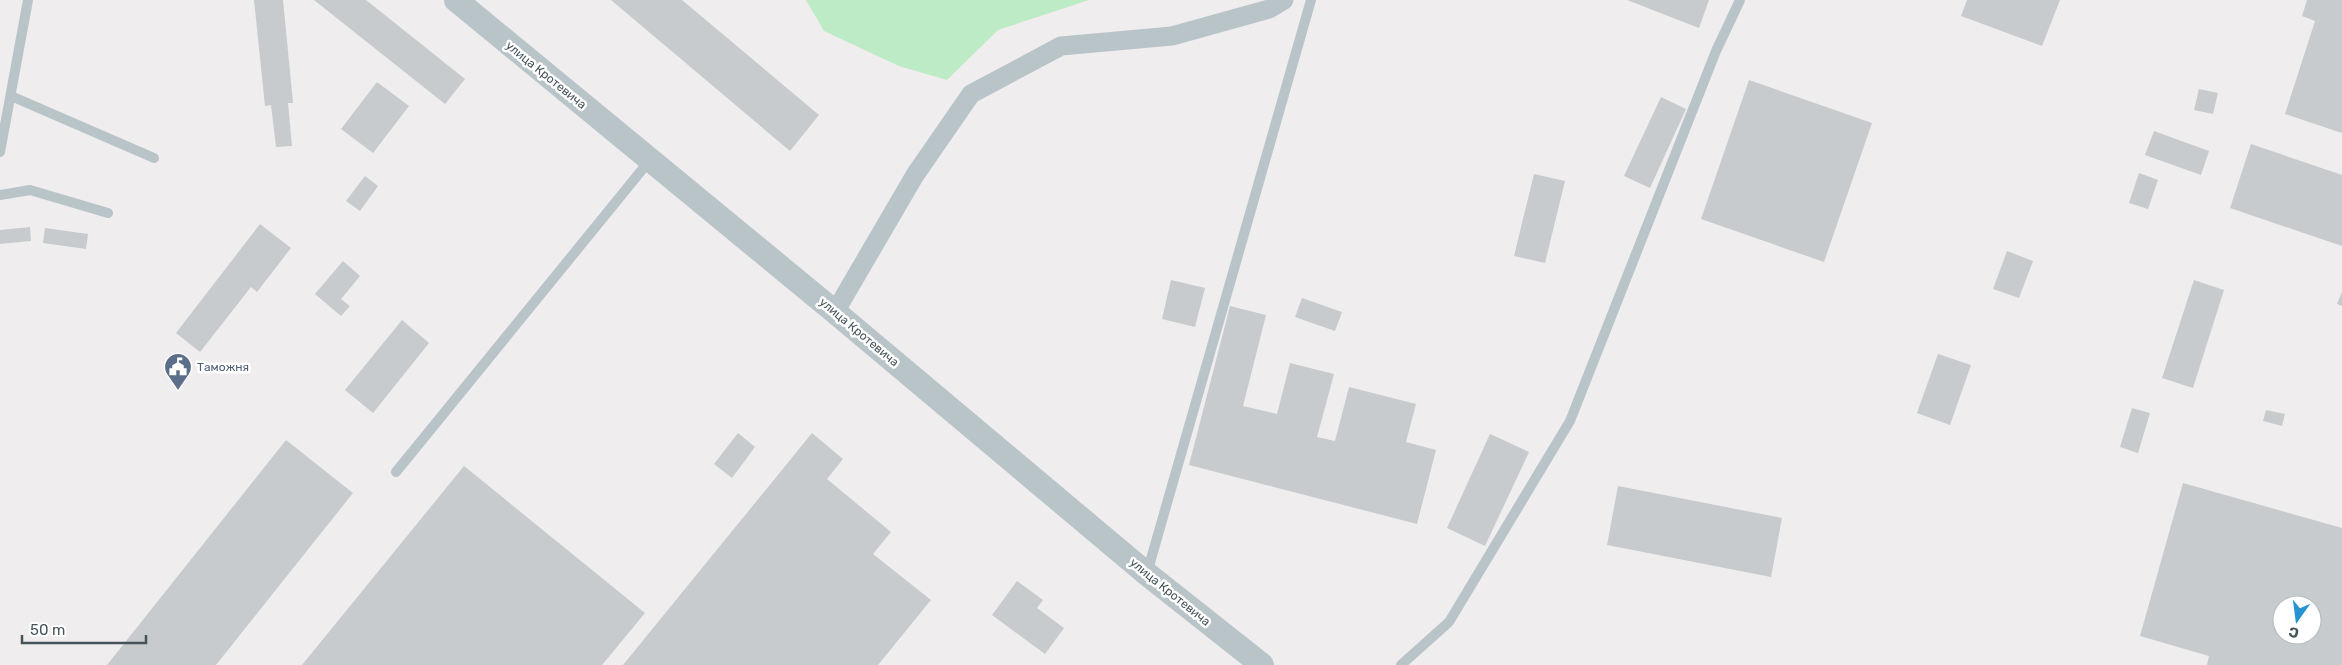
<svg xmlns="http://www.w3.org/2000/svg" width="2342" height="665" viewBox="0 0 2342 665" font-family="Rubik,sans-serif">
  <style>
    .green { fill: #bdebc5 }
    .building { fill: #c7cbce; fill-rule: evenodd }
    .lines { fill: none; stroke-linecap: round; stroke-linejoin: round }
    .service { stroke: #b9c4c9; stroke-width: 10 }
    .minor { stroke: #b9c4c9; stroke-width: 19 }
    .tertiary { stroke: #b9c4c9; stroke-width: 24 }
    .labels { text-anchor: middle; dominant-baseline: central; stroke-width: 5; stroke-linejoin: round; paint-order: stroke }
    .street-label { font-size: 12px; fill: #465459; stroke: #fff }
    .service-label { font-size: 12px; fill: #4e5e75; stroke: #fff; text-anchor: start }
  </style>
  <rect width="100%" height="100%" fill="#efeded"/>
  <!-- green -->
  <path class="green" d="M806 0H1089L998 30 947 80 899 66 824 31Z"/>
  <!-- building -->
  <g class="building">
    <path d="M254 0H283L293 103H288L292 146 276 147 271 105 265 106Z"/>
    <path d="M314 0H366L465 79 445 104Z"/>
    <path d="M611 0H682L819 115 790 151Z"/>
    <path d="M1627 0H1709L1699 28Z"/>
    <path d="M1967 0H2060L2042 46 1961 16Z"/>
    <path d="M2307 0H2342V133L2285 114 2315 21 2302 16Z"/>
    <path d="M1749 80 1872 123 1824 262 1701 219Z"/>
    <path d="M377 82 409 106 373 153 341 129Z"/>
    <path d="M2199 89 2218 93 2213 114 2194 110Z"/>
    <path d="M1661 97 1686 109 1650 188 1624 176Z"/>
    <path d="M2154 131 2209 151 2201 175 2145 155Z"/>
    <path d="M2251 144 2342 175V246L2230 208Z"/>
    <path d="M2139 173 2158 180 2148 209 2129 203Z"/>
    <path d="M1534 174 1565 181 1545 263 1514 256Z"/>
    <path d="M365 176 378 186 360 211 346 201Z"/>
    <path d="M260 224 291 248 257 292 251 287 200 352 176 333Z"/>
    <path d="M30 227 31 241 0 244V230Z"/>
    <path d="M45 228 88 234 86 249 43 243Z"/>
    <path d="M2007 251 2033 261 2019 298 1993 289Z"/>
    <path d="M343 261 360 276 341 299 350 306 341 316 315 294Z"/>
    <path d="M1171 280 1205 288 1195 327 1162 319Z"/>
    <path d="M2194 280 2224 290 2193 388 2162 378Z"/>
    <path d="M2342 292V306L2337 304Z"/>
    <path d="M1302 298 1342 312 1335 331 1295 317Z"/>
    <path d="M1230 306 1266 315 1243 406 1277 414 1290 363 1334 374 1317 437 1335 441 1349 387 1416 404 1406 442 1436 450 1417 524 1189 465Z"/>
    <path d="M402 320 429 343 373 413 345 390Z"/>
    <path d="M1938 354 1971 365 1950 425 1917 413Z"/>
    <path d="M2132 408 2150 413 2138 453 2120 447Z"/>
    <path d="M2266 410 2285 414 2282 426 2263 421Z"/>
    <path d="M738 433 755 447 732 478 714 464Z"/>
    <path d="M812 433 843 459 827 479 891 532 873 554 931 600 878 665H623Z"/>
    <path d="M1490 434 1529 452 1485 546 1447 528Z"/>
    <path d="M286 440 353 493 216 665H107Z"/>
    <path d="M464 466 645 613 602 665H302Z"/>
    <path d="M2183 483 2342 528V665H2207L2209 656 2140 636ZM2282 605H2312V635H2282Z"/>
    <path d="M1618 486 1782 518 1771 577 1607 545Z"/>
    <path d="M1017 581 1043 600 1037 608 1064 628 1045 654 992 615Z"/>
  </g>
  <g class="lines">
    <!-- service -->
    <g class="service">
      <path d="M11 96 154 158"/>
      <path d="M0 152 28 0"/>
      <path d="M0 195 30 190 108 213"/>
      <path d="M396 472 650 160"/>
      <path d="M1147 573 1311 0"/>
      <path d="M1401 665 1449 622 1570 421 1716 51 1740 0"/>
    </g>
    <!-- minor -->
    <path class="minor" d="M835 312 915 175 971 94 1061 46 1172 36 1269 9 1284 0"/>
    <!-- tertiary -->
    <path class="tertiary" d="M456 0 835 312 1147 574 1262 665"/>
  </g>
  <!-- icons -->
  <defs>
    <symbol id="civic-pin" viewBox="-11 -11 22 30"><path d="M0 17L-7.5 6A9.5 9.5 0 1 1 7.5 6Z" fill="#5c6f8a" stroke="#fff"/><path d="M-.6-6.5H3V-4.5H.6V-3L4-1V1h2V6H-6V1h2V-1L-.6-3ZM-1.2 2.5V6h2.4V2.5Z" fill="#fff"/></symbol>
  </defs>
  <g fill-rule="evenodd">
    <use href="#civic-pin" x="162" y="351" width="32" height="43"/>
  </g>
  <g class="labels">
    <!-- street labels -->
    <g class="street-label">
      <text transform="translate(546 75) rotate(39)">улица Кротевича</text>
      <text transform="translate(859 332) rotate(40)">улица Кротевича</text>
      <text transform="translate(1170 592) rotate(39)">улица Кротевича</text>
    </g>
    <!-- service labels -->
    <g class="service-label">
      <text x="197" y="367">Таможня</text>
    </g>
  </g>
  <!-- north arrow -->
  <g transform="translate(2297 620) rotate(194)"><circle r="24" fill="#ffffff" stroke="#b5bbbd"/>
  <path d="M0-4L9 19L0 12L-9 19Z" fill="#2594d1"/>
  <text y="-8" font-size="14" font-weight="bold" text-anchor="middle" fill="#465459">С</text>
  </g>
  <!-- scale -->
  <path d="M22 635v8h124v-8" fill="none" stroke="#465459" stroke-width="2.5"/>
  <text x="30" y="635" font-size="15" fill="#465459" stroke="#ffffff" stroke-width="4" paint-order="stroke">50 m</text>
</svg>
